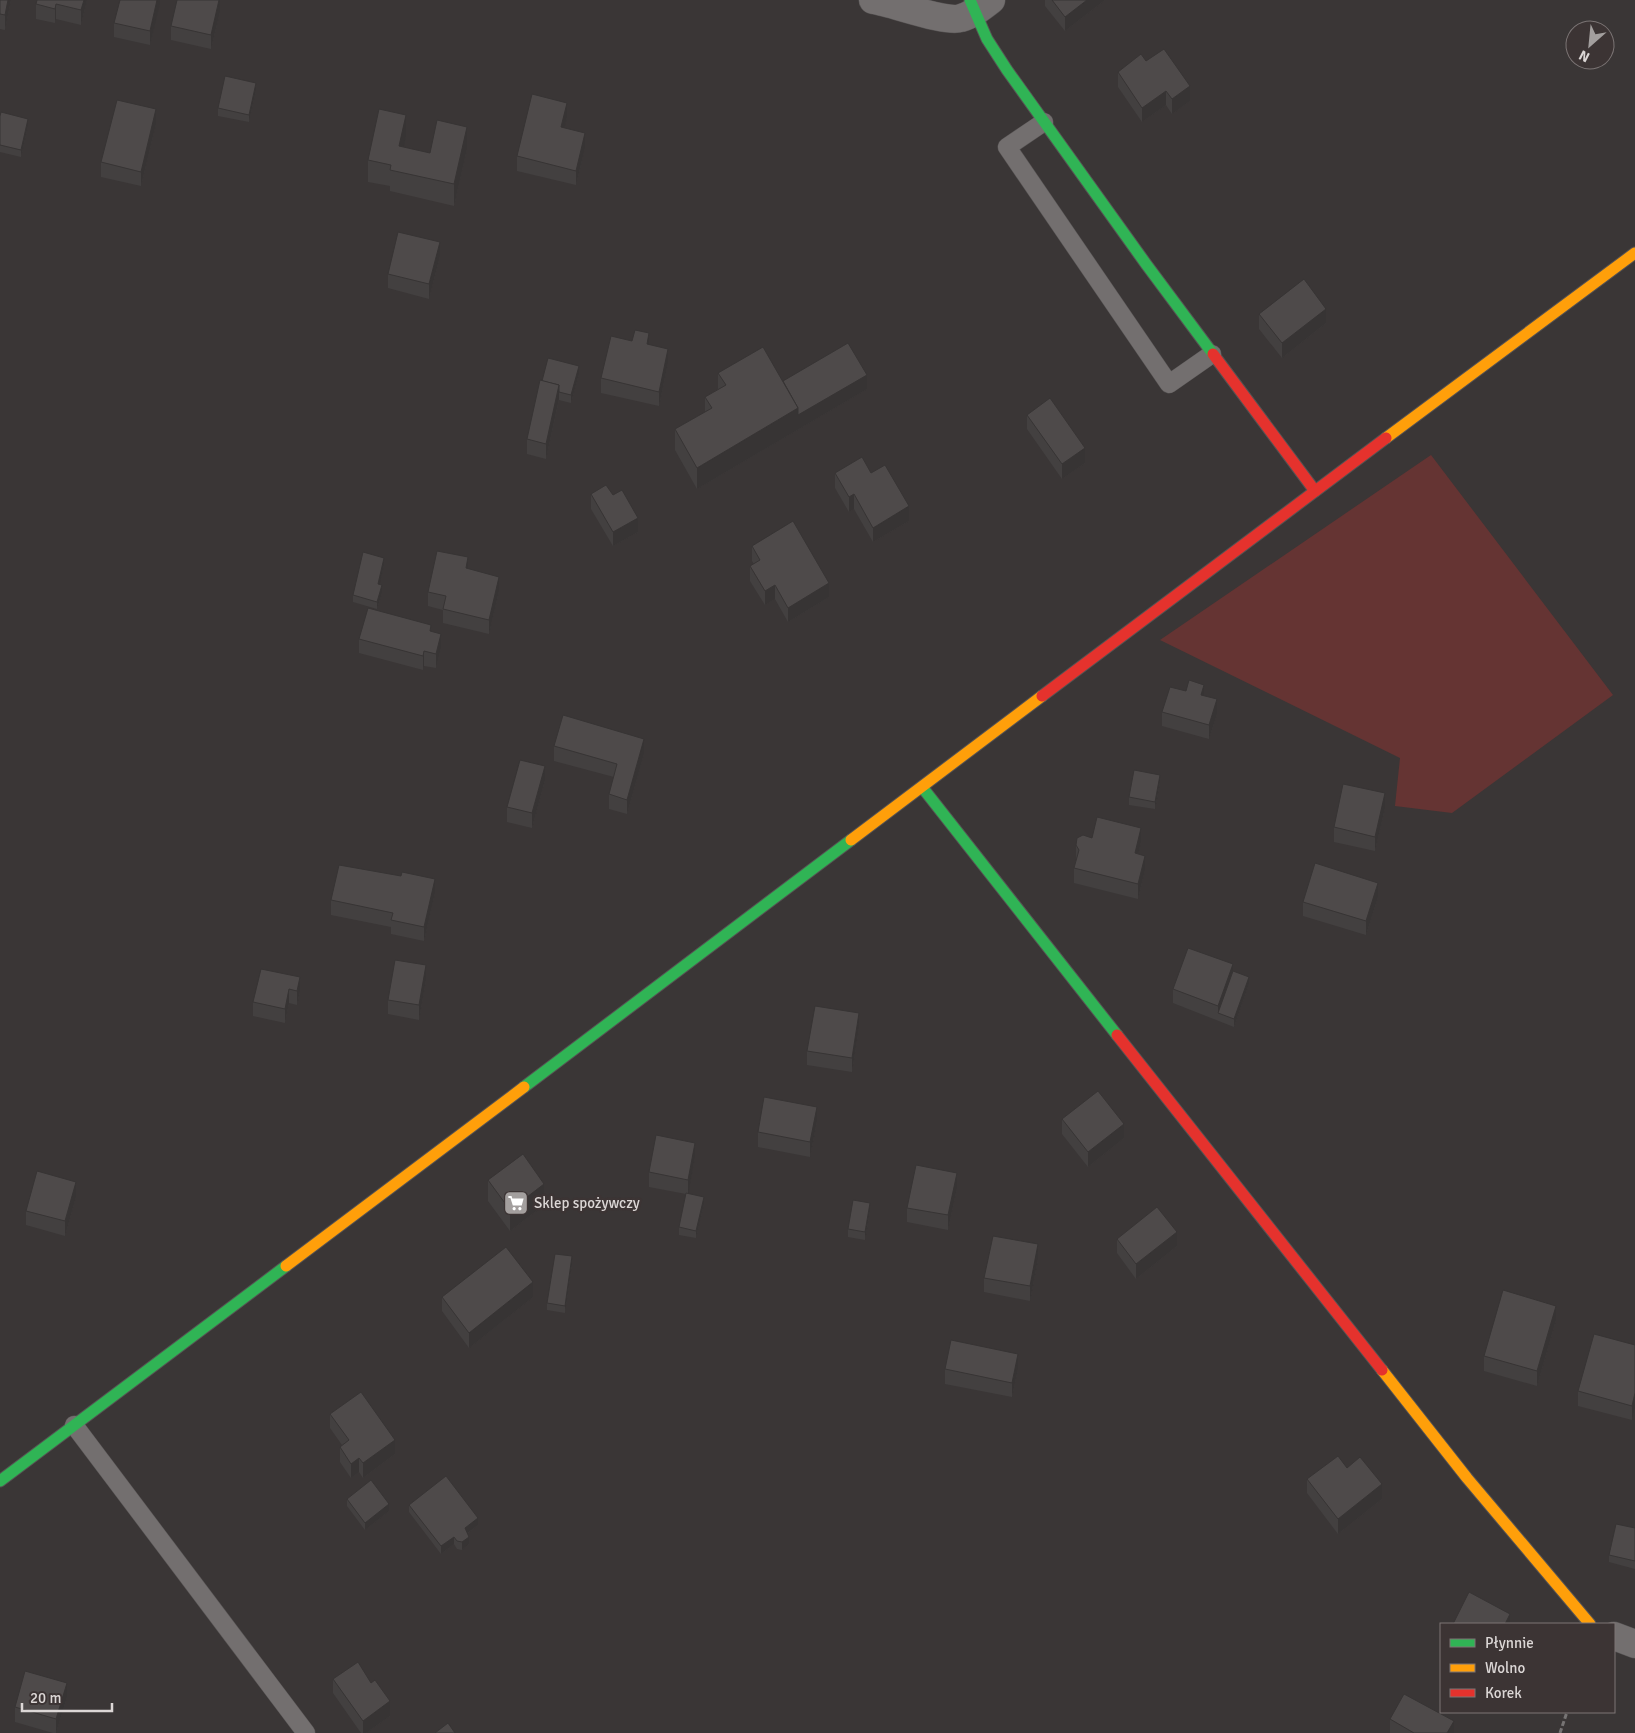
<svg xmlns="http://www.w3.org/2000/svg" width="1635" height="1733" viewBox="0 0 1635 1733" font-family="Signika,sans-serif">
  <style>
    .green { fill: #653433 }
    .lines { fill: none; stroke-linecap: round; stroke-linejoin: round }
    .lane-casing { stroke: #565353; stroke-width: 19 }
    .street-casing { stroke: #565353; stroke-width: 29 }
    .fast-casing { stroke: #565353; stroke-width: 13 }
    .slow-casing { stroke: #565353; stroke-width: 13 }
    .jam-casing { stroke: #565353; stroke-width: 13 }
    .path { stroke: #777474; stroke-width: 3; stroke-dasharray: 5 2.5; stroke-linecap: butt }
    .lane { stroke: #736f6f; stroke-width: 18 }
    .street { stroke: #736f6f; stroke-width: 28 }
    .fast { stroke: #30b455; stroke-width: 11 }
    .slow { stroke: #ff9f0a; stroke-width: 11 }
    .jam { stroke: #e5322d; stroke-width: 11 }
    .wall { fill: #434040 }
    .shaded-wall { fill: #373434 }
    .building { fill: #4e4a4a; stroke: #373434 }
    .labels { text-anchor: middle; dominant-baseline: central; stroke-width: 5; stroke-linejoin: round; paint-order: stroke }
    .poi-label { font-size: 15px; fill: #dcd7d6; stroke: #3c3434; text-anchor: start }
  </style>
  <rect width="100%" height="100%" fill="#3a3636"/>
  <!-- green -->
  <path class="green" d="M1431 455 1613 695 1452 813 1395 806 1400 758 1160 640Z"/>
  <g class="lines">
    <defs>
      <g id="lane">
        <path d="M1044 122 1007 147 1169 384 1212 354"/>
        <path d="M74 1425 306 1733"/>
      </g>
      <g id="street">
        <path d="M873 0C893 3 945 23 961 18 972 15 982 7 991 0"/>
        <path d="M1614 1636 1635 1644"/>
      </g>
      <g id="fast">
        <path d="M970 0 987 39 1007 70 1146 264 1213 354"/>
        <path d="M922 787 1117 1035"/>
        <path d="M524 1087 851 840"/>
        <path d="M0 1481 286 1266"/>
      </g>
      <g id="slow">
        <path d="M1386 438 1635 253"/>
        <path d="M851 840 1042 696"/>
        <path d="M286 1266 524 1087"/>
        <path d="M1382 1370 1467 1478 1590 1624"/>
      </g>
      <g id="jam">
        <path d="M1213 354 1315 491"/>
        <path d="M1042 696 1386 438"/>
        <path d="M1117 1035 1382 1370"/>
      </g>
    </defs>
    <!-- lane casing -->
    <use href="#lane" class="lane-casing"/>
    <!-- street casing -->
    <use href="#street" class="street-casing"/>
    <!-- fast casing -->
    <use href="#fast" class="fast-casing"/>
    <!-- slow casing -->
    <use href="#slow" class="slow-casing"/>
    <!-- jam casing -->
    <use href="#jam" class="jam-casing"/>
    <!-- path -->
    <path class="path" d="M1560 1733 1567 1712"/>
    <!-- lane -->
    <use href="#lane" class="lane"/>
    <!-- street -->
    <use href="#street" class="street"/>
    <!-- fast -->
    <use href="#fast" class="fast"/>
    <!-- slow -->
    <use href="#slow" class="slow"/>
    <!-- jam -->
    <use href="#jam" class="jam"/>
  </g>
  <!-- wall -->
  <g class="wall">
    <path d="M0 0H11L5 30 0 29Z"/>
    <path d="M37 0H87L81 25 56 19 55 23 36 19V4Z"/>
    <path d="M160 0 150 45 114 37V23Z"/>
    <path d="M220 0V12L211 49 171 40V26Z"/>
    <path d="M1045 0H1105L1065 31 1045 6Z"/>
    <path d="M1146 61 1190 101 1172 114 1166 105 1142 122 1118 87V72Z"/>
    <path d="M256 90 249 122 218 116V108Z"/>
    <path d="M0 116 28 126 21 157 0 152Z"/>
    <path d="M567 117 564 128 585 148 576 185 517 171V156Z"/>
    <path d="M156 124 141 186 101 177V162Z"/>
    <path d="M406 136 403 147 430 153 467 149 454 206 390 191V186L368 182V160Z"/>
    <path d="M440 256 429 299 388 288V274Z"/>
    <path d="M1259 314 1326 323 1282 358 1259 329Z"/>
    <path d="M668 363 659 406 601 393V378Z"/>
    <path d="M718 373 783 381 867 389 697 489 675 450V429L705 412V397L718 389Z"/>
    <path d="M579 374 571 403 559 400 546 459 527 454V439L542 381Z"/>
    <path d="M1027 415 1085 463 1062 479 1027 429Z"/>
    <path d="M835 473H871L909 521 873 542 854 509 849 512 835 488Z"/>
    <path d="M591 494 613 495 638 532 613 546 591 509Z"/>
    <path d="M752 546 829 597 788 622 775 599 765 605 750 581V566L754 564 752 561Z"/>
    <path d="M384 565 379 585 382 593 377 609 353 602V595Z"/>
    <path d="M468 569 499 591 489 634 443 623V610L428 606V592Z"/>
    <path d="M431 631 441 648 436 668 424 666 423 670 359 653V639Z"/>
    <path d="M1204 696 1217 714 1209 739 1162 726V712Z"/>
    <path d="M554 746 644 754 627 814 609 809V794L614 777 554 761Z"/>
    <path d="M545 780 532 828 507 822V807Z"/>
    <path d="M1160 782 1155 809 1129 805V797Z"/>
    <path d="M1385 808 1375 851 1334 842V827Z"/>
    <path d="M1092 838 1141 842 1138 854 1145 870 1138 899 1074 883V868L1076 860V845Z"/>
    <path d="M435 893 424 941 391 934V927L331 915V900Z"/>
    <path d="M1378 897 1366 935 1303 916V902Z"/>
    <path d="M261 969 300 991 297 1005 289 1003 285 1023 253 1016V1002Z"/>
    <path d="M1233 971 1249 984 1234 1027 1173 1003V989Z"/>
    <path d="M426 980 419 1020 388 1014V1000Z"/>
    <path d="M859 1028 852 1072 807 1065V1051Z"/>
    <path d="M1062 1119 1124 1138 1088 1167 1062 1134Z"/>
    <path d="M817 1121 810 1157 758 1147V1132Z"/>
    <path d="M695 1157 688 1193 704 1204 696 1238 679 1235V1227L686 1194 649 1187V1172Z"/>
    <path d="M488 1180 544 1205 510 1231 488 1201Z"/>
    <path d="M957 1188 948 1230 907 1222V1208Z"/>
    <path d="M76 1197 65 1236 26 1225V1211Z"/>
    <path d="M870 1211 865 1240 848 1237V1229Z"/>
    <path d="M1117 1239 1177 1246 1136 1279 1117 1253Z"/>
    <path d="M1038 1259 1030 1301 984 1292V1278Z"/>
    <path d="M572 1264 565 1313 547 1310V1303Z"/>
    <path d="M442 1297H533L469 1348 442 1311Z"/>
    <path d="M1556 1320 1537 1386 1484 1371V1356Z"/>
    <path d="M1635 1345V1408L1632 1420 1578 1406V1391Z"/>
    <path d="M945 1369H1018L1012 1397 945 1384Z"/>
    <path d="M330 1414 395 1454 363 1478 359 1472 351 1478 340 1462V1447L342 1445 330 1428Z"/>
    <path d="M1347 1468 1382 1499 1338 1534 1307 1493V1479Z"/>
    <path d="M347 1499 389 1511 365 1530 347 1506Z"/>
    <path d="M409 1505 478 1525 468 1533 469 1544 462 1550 457 1549 454 1544 441 1554 409 1512Z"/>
    <path d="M1635 1528V1569L1609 1562V1555Z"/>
    <path d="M333 1679 390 1716 366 1733H361L333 1693Z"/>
    <path d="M67 1697 56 1733H53L15 1722V1707Z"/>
    <path d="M1390 1719 1454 1733H1390Z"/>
  </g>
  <!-- shaded-wall -->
  <g class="shaded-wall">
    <path d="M8 0H11L5 30V15Z"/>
    <path d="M84 0H87L81 25V10Z"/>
    <path d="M157 0H160V3L150 45V31Z"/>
    <path d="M219 0H220V12L211 49V35Z"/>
    <path d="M1087 0H1105L1065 31V17Z"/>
    <path d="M56 4V19L55 23V9Z"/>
    <path d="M256 83V90L249 122V115Z"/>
    <path d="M1190 86V101L1172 114V99Z"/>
    <path d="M1166 91V105L1142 122V108Z"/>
    <path d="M567 103V117L561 142V127Z"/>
    <path d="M156 109V124L141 186V172Z"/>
    <path d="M406 115V136L399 168V146Z"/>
    <path d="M28 119V126L21 157V150Z"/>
    <path d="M467 127V149L454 206V184Z"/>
    <path d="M585 133V148L576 185V171Z"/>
    <path d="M440 242V256L429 299V284Z"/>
    <path d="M1326 309V323L1282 358V343Z"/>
    <path d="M649 333V347L647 344Z"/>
    <path d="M668 349V363L659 406V392Z"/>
    <path d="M579 366V374L571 403V395Z"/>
    <path d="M867 375V389L697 489V468L798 408Z"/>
    <path d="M559 385V399L546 459V444Z"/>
    <path d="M1085 448V463L1062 479V464Z"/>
    <path d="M854 494V509L849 512V497Z"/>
    <path d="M909 506V521L873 542V528Z"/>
    <path d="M638 518V532L613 546V532Z"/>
    <path d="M468 557V572L466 568Z"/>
    <path d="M384 558V565L378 591V584Z"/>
    <path d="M499 577V591L489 634V620Z"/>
    <path d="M829 583V597L788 622V608Z"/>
    <path d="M382 585V593L377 609V602Z"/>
    <path d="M775 585V599L765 605V591Z"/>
    <path d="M441 634V648L436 668V654Z"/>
    <path d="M424 651V666L423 670V656Z"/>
    <path d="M1204 685V699L1201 695Z"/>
    <path d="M1217 699V714L1209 739V725Z"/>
    <path d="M644 739V754L627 814V800Z"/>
    <path d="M545 766V780L532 828V813Z"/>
    <path d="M1160 775V782L1155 809V802Z"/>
    <path d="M1385 793V808L1375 851V837Z"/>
    <path d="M1141 828V842L1135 868V853Z"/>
    <path d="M1145 856V870L1138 899V884Z"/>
    <path d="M435 879V893L424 941V927Z"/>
    <path d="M1378 883V897L1366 935V921Z"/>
    <path d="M1233 964V978L1218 1013V1006Z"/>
    <path d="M426 965V980L419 1020V1005Z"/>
    <path d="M300 977V991L297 1005V991Z"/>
    <path d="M1249 977V984L1234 1027V1019Z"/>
    <path d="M289 989V1003L285 1023V1009Z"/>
    <path d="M859 1013V1028L852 1072V1058Z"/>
    <path d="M817 1107V1121L810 1157V1142Z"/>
    <path d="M1124 1124V1138L1088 1167V1152Z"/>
    <path d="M695 1143V1157L688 1195V1180Z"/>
    <path d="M957 1173V1188L948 1230V1215Z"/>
    <path d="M76 1182V1197L65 1236V1221Z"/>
    <path d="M544 1184V1205L510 1231V1210Z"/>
    <path d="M704 1197V1204L696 1238V1231Z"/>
    <path d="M870 1203V1211L865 1240V1232Z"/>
    <path d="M1177 1232V1246L1136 1279V1264Z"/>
    <path d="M1038 1244V1259L1030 1301V1286Z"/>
    <path d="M572 1256V1264L565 1313V1306Z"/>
    <path d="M533 1282V1297L469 1348V1333Z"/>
    <path d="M1556 1306V1320L1537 1386V1371Z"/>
    <path d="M1018 1354V1369L1012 1397V1383Z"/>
    <path d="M1635 1393V1408L1632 1420V1406Z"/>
    <path d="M395 1440V1454L363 1478V1463Z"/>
    <path d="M359 1458V1472L351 1478V1464Z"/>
    <path d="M1382 1484V1499L1338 1534V1519Z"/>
    <path d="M389 1504V1511L365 1530V1523Z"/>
    <path d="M478 1518V1525L465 1535V1528Z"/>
    <path d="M454 1537V1544L441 1554V1546Z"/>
    <path d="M469 1537V1544L462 1550V1542Z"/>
    <path d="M1510 1614V1624H1505Z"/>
    <path d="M67 1683V1697L56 1733V1719Z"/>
    <path d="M390 1701V1716L366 1733H363V1721Z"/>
    <path d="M1454 1721V1733H1447Z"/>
  </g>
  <!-- building -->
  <g class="building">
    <path d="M0 0H8L5 15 0 14Z"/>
    <path d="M37 0H84L81 10 56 4 55 9 36 4Z"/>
    <path d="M120 0H157L150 31 114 23Z"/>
    <path d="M177 0H219L211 35 171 26Z"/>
    <path d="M1052 0H1087L1065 17Z"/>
    <path d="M1164 49 1190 86 1172 99 1166 91 1142 108 1118 72 1141 54 1146 61Z"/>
    <path d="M225 76 256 83 249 115 218 108Z"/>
    <path d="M532 94 567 103 561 127 585 133 576 171 517 156Z"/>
    <path d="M117 100 156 109 141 172 101 162Z"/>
    <path d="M379 109 406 115 399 146 430 153 437 120 467 127 454 184 390 170 391 165 368 160Z"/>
    <path d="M1 112 28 119 21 150 0 145V116Z"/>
    <path d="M398 232 440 242 429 284 388 274Z"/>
    <path d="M1304 279 1326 309 1282 343 1259 314Z"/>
    <path d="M635 330 649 333 647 344 668 349 659 392 601 378 611 336 632 341Z"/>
    <path d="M848 343 867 375 798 415V408L783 381Z"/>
    <path d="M763 347 798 408 697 468 675 429 712 408 705 397 726 385 718 373Z"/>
    <path d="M548 358 579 366 571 395 559 392V385L542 381Z"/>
    <path d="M540 380 559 385 546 444 527 439Z"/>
    <path d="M1050 398 1085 448 1062 464 1027 415Z"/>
    <path d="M862 457 871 473 885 465 909 506 873 528 854 494 849 497 835 473Z"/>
    <path d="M606 485 613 495 622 490 638 518 613 532 591 494Z"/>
    <path d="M793 521 829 583 788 608 775 585 765 591 750 566 760 560 752 546Z"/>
    <path d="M437 551 468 557 466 568 499 577 489 620 443 609 446 596 428 592Z"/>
    <path d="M363 552 384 558 378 584 382 585 377 602 353 595Z"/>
    <path d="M368 608 431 625 430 631 441 634 436 654 424 651 423 656 359 639Z"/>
    <path d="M1189 680 1204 685 1201 695 1217 699 1209 725 1162 712 1170 687 1186 691Z"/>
    <path d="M563 715 644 739 627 800 609 794 617 764 554 746Z"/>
    <path d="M520 760 545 766 532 813 507 807Z"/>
    <path d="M1134 770 1160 775 1155 802 1129 797Z"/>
    <path d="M1343 784 1385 793 1375 837 1334 827Z"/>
    <path d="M1097 817 1141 828 1135 853 1145 856 1138 884 1074 868 1079 850 1076 845 1077 838 1083 835 1092 838Z"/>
    <path d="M1315 863 1378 883 1366 921 1303 902Z"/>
    <path d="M339 865 401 876 402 872 435 879 424 927 391 920 393 913 331 900Z"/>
    <path d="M1188 948 1233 964 1218 1006 1173 989Z"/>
    <path d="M395 960 426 965 419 1005 388 1000Z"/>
    <path d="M261 969 300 977 297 991 289 989 285 1009 253 1002Z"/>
    <path d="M1233 971 1249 977 1234 1019 1218 1013Z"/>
    <path d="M815 1006 859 1013 852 1058 807 1051Z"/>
    <path d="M1098 1091 1124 1124 1088 1152 1062 1119Z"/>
    <path d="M764 1097 817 1107 810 1142 758 1132Z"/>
    <path d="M656 1135 695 1143 688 1180 649 1172Z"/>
    <path d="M523 1154 544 1184 510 1210 488 1180Z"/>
    <path d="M916 1165 957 1173 948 1215 907 1208Z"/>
    <path d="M37 1171 76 1182 65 1221 26 1211Z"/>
    <path d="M686 1193 704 1197 696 1231 679 1227Z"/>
    <path d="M853 1200 870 1203 865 1232 848 1229Z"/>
    <path d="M1157 1207 1177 1232 1136 1264 1117 1239Z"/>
    <path d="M993 1236 1038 1244 1030 1286 984 1278Z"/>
    <path d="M506 1247 533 1282 469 1333 442 1297Z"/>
    <path d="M555 1254 572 1256 565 1306 547 1303Z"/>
    <path d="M1503 1290 1556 1306 1537 1371 1484 1356Z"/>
    <path d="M1594 1334 1635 1345V1393L1632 1406 1578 1391Z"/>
    <path d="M951 1340 1018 1354 1012 1383 945 1369Z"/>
    <path d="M361 1392 395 1440 363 1463 359 1458 351 1464 340 1447 349 1440 330 1414Z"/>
    <path d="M1338 1456 1347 1468 1360 1457 1382 1484 1338 1519 1307 1479Z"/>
    <path d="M446 1476 478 1518 465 1528 469 1537 462 1542 457 1541 454 1537 441 1546 409 1505Z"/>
    <path d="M371 1480 389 1504 365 1523 347 1499Z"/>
    <path d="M1616 1524 1635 1528V1561L1609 1555Z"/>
    <path d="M1469 1592 1510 1614 1505 1624H1453Z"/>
    <path d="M358 1662 371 1683 375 1680 390 1701 363 1721 333 1679Z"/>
    <path d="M25 1671 67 1683 56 1719 15 1707Z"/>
    <path d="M1404 1694 1454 1721 1447 1733H1414L1390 1719Z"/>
    <path d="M448 1723 455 1733H435Z"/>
  </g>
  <!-- icons -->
  <defs>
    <symbol id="supermarket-square" viewBox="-11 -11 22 22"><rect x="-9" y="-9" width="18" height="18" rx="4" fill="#a39f9e" stroke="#3c3434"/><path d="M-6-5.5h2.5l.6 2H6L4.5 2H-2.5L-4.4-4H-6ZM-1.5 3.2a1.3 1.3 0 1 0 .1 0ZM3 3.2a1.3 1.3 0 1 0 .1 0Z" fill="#fff"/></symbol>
  </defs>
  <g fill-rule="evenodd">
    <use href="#supermarket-square" x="502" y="1189" width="28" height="28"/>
  </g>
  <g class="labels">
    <!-- poi labels -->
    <g class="poi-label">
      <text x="534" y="1203">Sklep spożywczy</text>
    </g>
  </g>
  <!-- legend -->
  <rect x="1440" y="1623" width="175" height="90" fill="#3c3434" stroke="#7c7575"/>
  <rect x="1450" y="1639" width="25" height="8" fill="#30b455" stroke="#7c7575"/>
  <text x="1485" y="1648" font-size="15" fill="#dcd7d6">Płynnie</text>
  <rect x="1450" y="1664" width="25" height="8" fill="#ff9f0a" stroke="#7c7575"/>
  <text x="1485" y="1673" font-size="15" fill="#dcd7d6">Wolno</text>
  <rect x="1450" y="1689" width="25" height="8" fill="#e5322d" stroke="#7c7575"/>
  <text x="1485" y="1698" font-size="15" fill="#dcd7d6">Korek</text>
  <!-- north arrow -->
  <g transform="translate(1590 45) rotate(207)"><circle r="24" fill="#3c3434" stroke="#7c7575"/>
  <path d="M0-4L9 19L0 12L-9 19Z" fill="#a39f9e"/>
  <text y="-8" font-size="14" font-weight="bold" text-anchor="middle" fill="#dcd7d6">N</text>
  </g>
  <!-- scale -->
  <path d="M22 1703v8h90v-8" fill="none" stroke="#dcd7d6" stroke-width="2.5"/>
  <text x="30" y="1703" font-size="15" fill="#dcd7d6" stroke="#3c3434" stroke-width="4" paint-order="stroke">20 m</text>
</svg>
